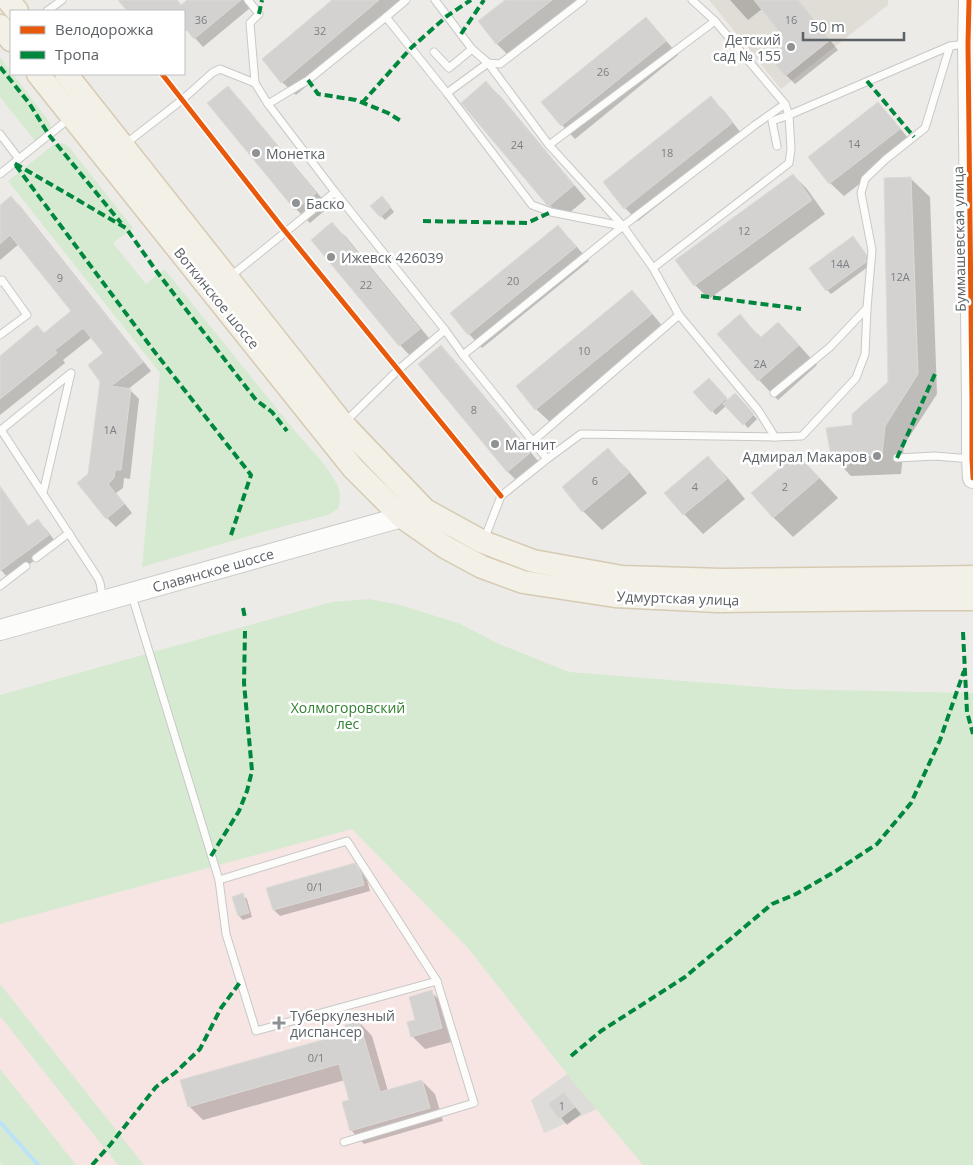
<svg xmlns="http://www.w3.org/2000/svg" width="973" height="1165" viewBox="0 0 973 1165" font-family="'Open Sans',sans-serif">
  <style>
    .industrial { fill: #dedcd8 }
    .education { fill: #e0ddd7 }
    .medical { fill: #f6e5e3 }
    .green { fill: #d6ead1 }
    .shadow { fill: #0003 }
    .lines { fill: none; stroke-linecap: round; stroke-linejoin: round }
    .stream { stroke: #bbe3f8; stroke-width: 4 }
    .building { fill: #d4d2d0; stroke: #dcdad6 }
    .lane-casing { stroke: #c8c8c8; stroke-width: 9 }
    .secondary-casing { stroke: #c9c9c9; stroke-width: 22 }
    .primary-casing { stroke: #d6cab3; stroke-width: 25 }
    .lane { stroke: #fcfcfb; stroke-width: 7 }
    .secondary { stroke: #fcfcfb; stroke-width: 20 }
    .primary { stroke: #f3f0e8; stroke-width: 22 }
    .quiet { stroke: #00873e; stroke-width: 4; stroke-dasharray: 8 4; stroke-linecap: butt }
    .cycleway-casing { stroke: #fff; stroke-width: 8 }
    .cycleway { stroke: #e8590c; stroke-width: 5 }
    .poi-dot { fill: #8f9193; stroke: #fff; stroke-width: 2 }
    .labels { text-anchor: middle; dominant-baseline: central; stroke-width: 5; stroke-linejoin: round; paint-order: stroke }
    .number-label { font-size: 11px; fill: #7b7e82 }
    .poi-label { font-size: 14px; fill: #5c6166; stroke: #fff; text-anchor: start }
    .street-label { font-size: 14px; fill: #5c6166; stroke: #fff }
    .park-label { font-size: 14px; fill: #31822f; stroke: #fff }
  </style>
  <rect width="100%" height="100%" fill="#edebe7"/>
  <!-- industrial -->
  <path class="industrial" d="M567 1074 597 1109 544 1134 531 1100Z"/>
  <!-- education -->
  <path class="education" d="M709 0H888V5L781 89Z"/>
  <!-- medical -->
  <g class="medical">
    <path d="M352 829 468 948 567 1074 531 1100 544 1133 597 1109 643 1165H144L0 984V924Z"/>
    <path d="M0 1016 118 1165H76L0 1069Z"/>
  </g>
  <!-- green -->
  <g class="green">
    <path d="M0 57 11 72V74H13L50 123C52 132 42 137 35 141L0 97Z"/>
    <path d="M59 143 65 144 70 148 133 228 113 243 146 284 164 269 170 276C210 326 250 376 291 426 305 444 326 462 336 483 341 492 341 499 338 509L328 515 273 529 142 567 160 373 8 181 53 145Z"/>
    <path d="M369 599 400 605 458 623 499 644 569 672 785 689 973 693V1165H643L567 1074 468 948 352 829 0 924V695L332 602Z"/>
    <path d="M0 984 144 1165H118L0 1016Z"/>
    <path d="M0 1069 76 1165H2L0 1163Z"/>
  </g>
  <!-- shadow -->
  <g class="shadow">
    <path d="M119 0H177L182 6 189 0H243L250 8 203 47 187 29 184 32V11H129Z"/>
    <path d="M334 0H408L296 95 282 82 264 60Z"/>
    <path d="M507 0H582L510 57 496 43Z"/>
    <path d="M730 0H798L838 50 795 84 786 75V39L762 9 748 20Z"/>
    <path d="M646 18 659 32 678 55 575 139 562 125Z"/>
    <path d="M486 83 500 96 586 199 563 218 548 204Z"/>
    <path d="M228 88 241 101 329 207 310 223 296 209 209 103Z"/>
    <path d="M711 98 724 111 744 137 638 221 625 208Z"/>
    <path d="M878 103 891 117 912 143 844 196 830 183Z"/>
    <path d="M793 175 807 189 825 214 709 299 695 285 677 260Z"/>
    <path d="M910 178 930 197 937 394 904 445 901 474 851 476 832 456 853 427 889 382Z"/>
    <path d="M11 198 20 206 151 371 127 390H130L139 399 130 479 124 478 123 488 116 493 132 513 116 527 107 518 89 474 105 354 92 337 63 360 65 363 0 415V357L44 334 73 311 19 244 0 260V206Z"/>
    <path d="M386 202 394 212 385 220 381 216Z"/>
    <path d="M332 224 346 237 433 343 413 359 400 345 313 240Z"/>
    <path d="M558 227 571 240 589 261 482 348 469 334 452 313Z"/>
    <path d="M857 242 870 260 869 266 831 294 827 290Z"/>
    <path d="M632 291 645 305 664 328 550 422 536 409 517 386Z"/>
    <path d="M739 316 762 338 778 324 797 343 817 365 778 400 759 380 719 334Z"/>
    <path d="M441 347 454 360 543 467 521 485 508 472 419 365Z"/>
    <path d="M713 383 728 401 735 395 757 419 748 428 727 405 716 415 695 392Z"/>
    <path d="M608 450 627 469 647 493 602 530 583 511Z"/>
    <path d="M797 455 816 474 838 498 793 537 774 518 753 494Z"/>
    <path d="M708 458 727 477 745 499 703 534 684 514 666 493Z"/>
    <path d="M0 486 29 527 37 521 46 529 57 544 9 579 0 569Z"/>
    <path d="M354 864 361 871 367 880 370 891 280 916 274 910 268 889Z"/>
    <path d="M242 895 247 899 252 917 243 920 239 916Z"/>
    <path d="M431 992 445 1005 455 1041 425 1049 412 1036Z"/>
    <path d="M359 1022 372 1036 388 1091 422 1081 435 1094 443 1121 364 1144 351 1130V1101L345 1080 203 1120 189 1106 349 1034Z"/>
    <path d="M563 1093 581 1114 567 1125 550 1104Z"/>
  </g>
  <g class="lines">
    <!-- stream -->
    <path class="stream" d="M0 1122 38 1165"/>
  </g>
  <!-- building -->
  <g class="building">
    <path d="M118 0H177L181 5 187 0H241L194 39 184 27V11H127Z"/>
    <path d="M332 0H379L281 83 262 59Z"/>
    <path d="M505 0H552L496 44 478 21Z"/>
    <path d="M754 0H798L830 40 785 76 766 52 784 38Z"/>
    <path d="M646 17 666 41 561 126 541 102Z"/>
    <path d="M486 81 574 185 549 206 547 205 461 103Z"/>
    <path d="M228 86 316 193 295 210 207 103Z"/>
    <path d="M711 96 732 123 624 209 603 182Z"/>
    <path d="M878 102 900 129 829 184 808 157Z"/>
    <path d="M793 174 812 200 694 286 675 260Z"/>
    <path d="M911 177 918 374 885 426 882 455 831 457 826 428 852 425V414L888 382 884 178Z"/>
    <path d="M11 196 143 362 111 386 131 389 121 470H115L114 478 108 484 124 504 106 519 77 483 88 474 100 382 88 365 103 353 83 328 55 350 57 353 0 399V356L37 325 44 333 71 311 10 235 0 244V205Z"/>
    <path d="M382 196 391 207 380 217 370 206Z"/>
    <path d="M332 222 420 329 399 346 311 240Z"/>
    <path d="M558 225 576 247 468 335 450 313Z"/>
    <path d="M853 236 866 254V262L826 291 809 268Z"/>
    <path d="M632 290 652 314 535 410 516 386Z"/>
    <path d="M740 314 760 338 778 322 799 345 758 381 717 334Z"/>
    <path d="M441 345 530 453 507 472 418 364Z"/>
    <path d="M709 378 727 398 711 412 693 392Z"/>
    <path d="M735 393 754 414 743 425 723 404Z"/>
    <path d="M608 448 629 473 582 512 562 487Z"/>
    <path d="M797 453 819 478 773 518 751 493Z"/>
    <path d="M708 456 727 479 683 515 664 493Z"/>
    <path d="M0 487 28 526 38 519 49 535 0 571Z"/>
    <path d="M355 863 361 873 364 885 273 910 266 888Z"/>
    <path d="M243 893 249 913 238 916 232 897Z"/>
    <path d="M432 990 442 1028 411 1037 407 1022 415 1020 409 997Z"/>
    <path d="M359 1021 380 1092 422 1080 430 1108 350 1131 342 1102 349 1100 339 1064 188 1107 180 1080 347 1033 345 1025Z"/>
    <path d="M564 1092 575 1107 559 1119 548 1104Z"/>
  </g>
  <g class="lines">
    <defs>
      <g id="lane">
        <path d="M248 0 259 14 250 23 255 83"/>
        <path d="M435 0 472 49 488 63 549 145 623 226 653 268 679 315 758 410 775 437 802 436 856 378 865 354 867 308 872 250 861 193 865 179 886 159 925 128 950 46"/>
        <path d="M692 0 715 21 785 104 789 115 950 46 965 44"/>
        <path d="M47 11 62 0"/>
        <path d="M386 17 447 93 532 205 551 212 622 226"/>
        <path d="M434 52 449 68 472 49"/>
        <path d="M447 93 488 63 500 64 583 0"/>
        <path d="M268 104 308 80 386 17 406 0"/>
        <path d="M0 134 19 159"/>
        <path d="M124 145 182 100 212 73 220 69 255 83 268 104 335 192 445 330 463 355 547 459 581 434 775 437"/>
        <path d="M549 145 715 21"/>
        <path d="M0 174 70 118"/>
        <path d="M653 268 789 163 791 149 789 115 772 121 777 146"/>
        <path d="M231 276 335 192"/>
        <path d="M0 282 2 280 27 315 0 335"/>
        <path d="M463 355 623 226 755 125 785 104"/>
        <path d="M774 393 830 347 867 308"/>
        <path d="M345 422 398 370 445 330"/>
        <path d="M533 441 679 315"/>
        <path d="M897 458 935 456 971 459"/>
        <path d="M43 493 71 373 1 430 98 578 100 583 103 600"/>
        <path d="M484 540 501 496 547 459"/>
        <path d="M36 558 69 533"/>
        <path d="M0 586 26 566"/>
        <path d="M132 596 219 880 226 934 256 1031 437 981 474 1103 344 1142"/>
        <path d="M219 880 347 841 437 981"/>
      </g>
      <g id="secondary">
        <path d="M969 0 968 44 972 400V459L973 478"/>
        <path d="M0 630 416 513"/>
      </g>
      <g id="primary">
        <path d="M8 0 17 11"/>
        <path d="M0 26 11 40"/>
        <path d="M38 74 353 468 402 517 445 547 482 567 523 582 615 596 718 601 914 599H973"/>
        <path d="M66 74 343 424 425 510 483 542 533 561 622 577 722 580 914 578 973 577"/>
      </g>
    </defs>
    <!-- lane casing -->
    <use href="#lane" class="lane-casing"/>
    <!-- secondary casing -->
    <use href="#secondary" class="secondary-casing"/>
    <!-- primary casing -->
    <use href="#primary" class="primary-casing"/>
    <!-- lane -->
    <use href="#lane" class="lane"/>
    <!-- secondary -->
    <use href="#secondary" class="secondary"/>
    <!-- primary -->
    <use href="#primary" class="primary"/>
    <!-- quiet -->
    <g class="quiet">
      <path d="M259 14 262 0"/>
      <path d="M461 34 484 0"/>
      <path d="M0 67 29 103 49 135 121 223"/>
      <path d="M308 80 318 94 356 100 388 113 401 121"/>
      <path d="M867 81 914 137"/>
      <path d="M362 103 411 48 447 16 471 0"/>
      <path d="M423 221 527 223 551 212"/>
      <path d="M701 296 801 309"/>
      <path d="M897 458 935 374"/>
      <path d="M231 535 251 475 154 351 14 163 126 228 157 272 256 400 272 412 287 431"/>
      <path d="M243 608 245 618"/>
      <path d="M963 632 967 712 973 734"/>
      <path d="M211 856 239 811 247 791 252 771 244 683 245 631"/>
      <path d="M571 1056 601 1031 685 977 772 904 796 894 836 871 877 844 911 803 940 740 964 671"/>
      <path d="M92 1165 110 1145 156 1087 176 1072 200 1049 221 1008 241 981"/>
    </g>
    <defs>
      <g id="cycleway">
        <path d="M969 0 968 44 972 400V459L973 478"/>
        <path d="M162 74 281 226 501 496"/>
      </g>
    </defs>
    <!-- cycleway casing -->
    <use href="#cycleway" class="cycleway-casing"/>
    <!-- cycleway -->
    <use href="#cycleway" class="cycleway"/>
  </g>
  <!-- markers -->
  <g class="poi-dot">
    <circle cx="791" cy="47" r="5"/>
    <circle cx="256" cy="153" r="5"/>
    <circle cx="296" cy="203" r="5"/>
    <circle cx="331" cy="257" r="5"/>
    <circle cx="495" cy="444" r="5"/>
    <circle cx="877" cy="456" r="5"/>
    <path d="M276.5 1015.5h5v5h5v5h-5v5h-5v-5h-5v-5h5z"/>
  </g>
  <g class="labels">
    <!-- number labels -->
    <g class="number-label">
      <text x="201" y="19">36</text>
      <text x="791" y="19">16</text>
      <text x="320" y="30">32</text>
      <text x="603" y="71">26</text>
      <text x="854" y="143">14</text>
      <text x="517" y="144">24</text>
      <text x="667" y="152">18</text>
      <text x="744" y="230">12</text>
      <text x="840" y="263">14А</text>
      <text x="900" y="276">12А</text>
      <text x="60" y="277">9</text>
      <text x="513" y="280">20</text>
      <text x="366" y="284">22</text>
      <text x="584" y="350">10</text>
      <text x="760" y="363">2А</text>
      <text x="474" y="409">8</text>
      <text x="110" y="429">1А</text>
      <text x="595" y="480">6</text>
      <text x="695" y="486">4</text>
      <text x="785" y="486">2</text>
      <text x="315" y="886">0/1</text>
      <text x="316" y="1057">0/1</text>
      <text x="562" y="1105">1</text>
    </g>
    <!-- poi labels -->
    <g class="poi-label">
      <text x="781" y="39" text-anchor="end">Детский<tspan x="781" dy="16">сад № 155</tspan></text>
      <text x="266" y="153">Монетка</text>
      <text x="306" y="203">Баско</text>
      <text x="341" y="257">Ижевск 426039</text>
      <text x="505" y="444">Магнит</text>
      <text x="867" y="456" text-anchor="end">Адмирал Макаров</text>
      <text x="290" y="1015">Туберкулезный<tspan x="290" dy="16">диспансер</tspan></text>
    </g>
    <!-- street labels -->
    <g class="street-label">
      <text transform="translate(959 239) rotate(-91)">Буммашевская улица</text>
      <text transform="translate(217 298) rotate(51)">Воткинское шоссе</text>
      <text transform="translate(213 570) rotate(-16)">Славянское шоссе</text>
      <text transform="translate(678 598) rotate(2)">Удмуртская улица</text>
    </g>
    <!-- park labels -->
    <g class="park-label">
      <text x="348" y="707">Холмогоровский<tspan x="348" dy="16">лес</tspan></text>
    </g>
  </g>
  <!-- legend -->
  <rect x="10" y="10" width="175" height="65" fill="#ffffff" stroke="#bec0c2"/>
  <rect x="20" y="26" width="25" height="8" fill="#e8590c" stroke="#bec0c2"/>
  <text x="55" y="35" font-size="15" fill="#5c6166">Велодорожка</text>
  <rect x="20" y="51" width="25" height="8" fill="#00873e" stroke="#bec0c2"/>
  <text x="55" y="60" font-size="15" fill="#5c6166">Тропа</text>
  <!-- scale -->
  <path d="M803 32v8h101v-8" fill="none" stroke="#5c6166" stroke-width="2.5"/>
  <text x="810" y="32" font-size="15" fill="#5c6166" stroke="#ffffff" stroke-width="4" paint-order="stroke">50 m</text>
</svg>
